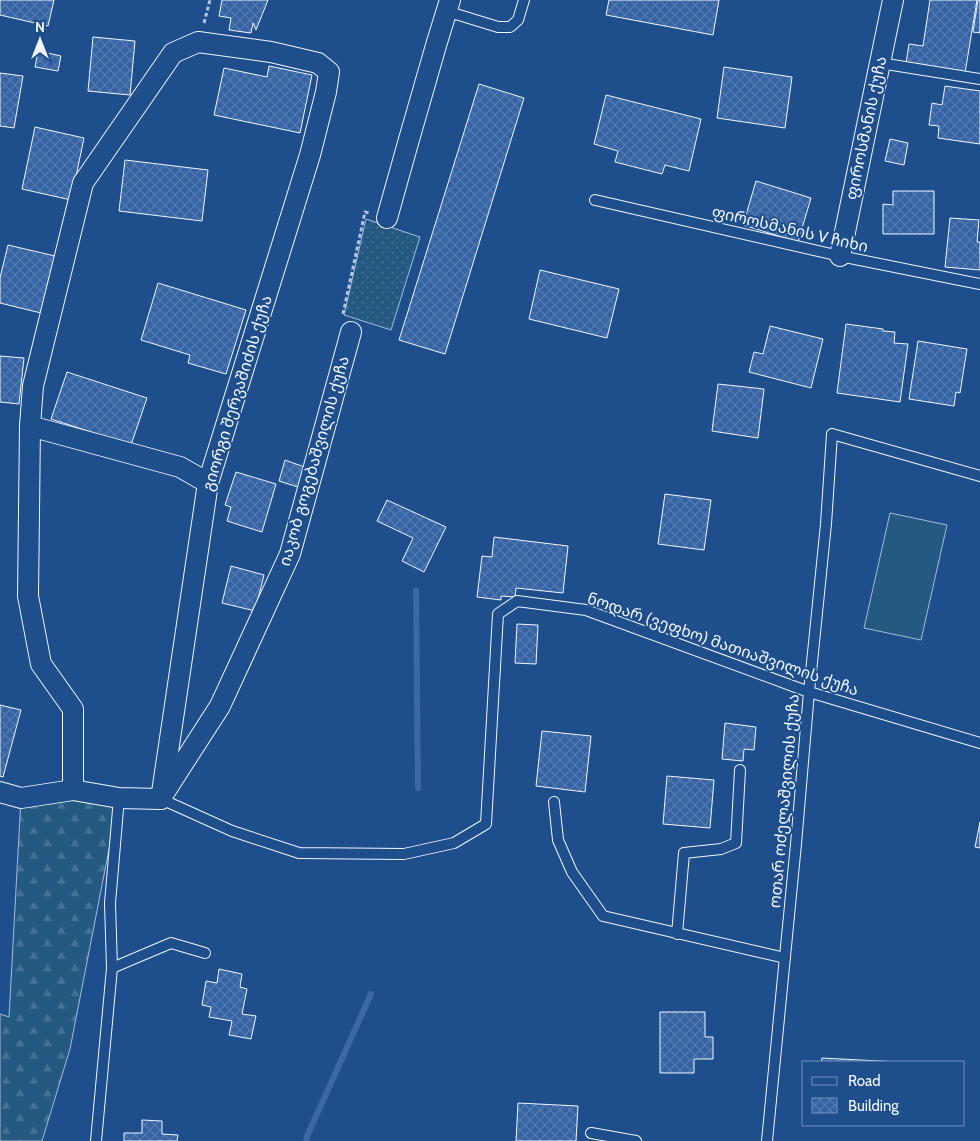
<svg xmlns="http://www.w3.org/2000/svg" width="980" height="1141" viewBox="0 0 980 1141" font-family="Cabin,'Noto Sans Georgian',sans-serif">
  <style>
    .grass { fill: url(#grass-dots); stroke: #a8bbd7 }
    .forest { fill: url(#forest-firs); stroke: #a8bbd7 }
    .garden { fill: #245a82; stroke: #a8bbd7 }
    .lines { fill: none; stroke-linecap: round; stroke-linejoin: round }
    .stream { stroke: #3b69a3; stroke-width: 6 }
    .building { fill: url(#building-cross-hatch); stroke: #f2f6ff }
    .lane-casing { stroke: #f2f6ff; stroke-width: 12 }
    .street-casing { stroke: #f2f6ff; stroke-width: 22 }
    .path { stroke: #b3c4dc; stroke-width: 3; stroke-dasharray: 4 2.5; stroke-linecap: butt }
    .lane { stroke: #1f4e8c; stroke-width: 10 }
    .street { stroke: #1f4e8c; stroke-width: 20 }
    .labels { text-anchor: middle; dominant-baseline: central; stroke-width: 4; stroke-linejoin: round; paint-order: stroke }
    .street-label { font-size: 16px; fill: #f2f6ff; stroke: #1f4e8c }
  </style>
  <defs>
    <pattern id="grass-dots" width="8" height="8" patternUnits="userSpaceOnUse" patternTransform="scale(1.25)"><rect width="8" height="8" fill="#245a82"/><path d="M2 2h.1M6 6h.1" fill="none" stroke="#447295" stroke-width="1.8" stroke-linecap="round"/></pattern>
    <pattern id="forest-firs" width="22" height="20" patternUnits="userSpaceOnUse" patternTransform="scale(1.25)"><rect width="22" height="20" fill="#245a82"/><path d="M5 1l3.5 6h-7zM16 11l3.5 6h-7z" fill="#447295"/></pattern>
    <pattern id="building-cross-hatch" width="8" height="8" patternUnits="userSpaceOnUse" patternTransform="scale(1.25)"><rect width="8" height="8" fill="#3563a3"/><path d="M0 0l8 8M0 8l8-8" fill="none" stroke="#537ab1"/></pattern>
  </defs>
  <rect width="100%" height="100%" fill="#1f4e8c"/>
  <!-- grass -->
  <path class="grass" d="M366 219 420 237 391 330 344 315Z"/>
  <!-- forest -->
  <path class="forest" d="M21 798H119L70 1049 42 1141H0V1014L9 1017Z"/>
  <!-- garden -->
  <path class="garden" d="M890 513 947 525 921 640 864 628Z"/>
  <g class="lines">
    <!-- stream -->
    <g class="stream">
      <path d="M416 591 418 788"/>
      <path d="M306 1141 308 1134 371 994"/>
    </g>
  </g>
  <!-- building -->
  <g class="building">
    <path d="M0 0H54L48 26 0 15Z"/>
    <path d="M222 0H268L256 30 253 23 251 33 229 30 231 18 219 16Z"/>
    <path d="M609 0H719L713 35 606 15Z"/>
    <path d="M930 0H977L965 73 906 63 909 44 923 46Z"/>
    <path d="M978 0H980V33L973 32Z"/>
    <path d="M93 37 135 41 130 95 88 91Z"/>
    <path d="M38 51 61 56 58 71 35 67Z"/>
    <path d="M269 66 312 75 300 133 214 115 224 68 267 77Z"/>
    <path d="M724 67 792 77 785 128 717 118Z"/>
    <path d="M0 73 23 76 14 128 0 126Z"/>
    <path d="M479 84 524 98 445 354 399 340Z"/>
    <path d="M945 86 980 91V144L938 138 939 126 929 125 932 103 942 105Z"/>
    <path d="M606 95 701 119 689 171 665 165 662 174 615 162 618 151 594 144Z"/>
    <path d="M35 127 84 138 71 200 22 189Z"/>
    <path d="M890 139 908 143 904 165 885 161Z"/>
    <path d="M125 160 208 170 202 221 119 211Z"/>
    <path d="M756 181 811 198 798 242 743 225Z"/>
    <path d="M893 191H934V234H883V204L893 205Z"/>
    <path d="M950 218 979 220 977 242H980V270L945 267Z"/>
    <path d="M8 245 55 256 41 313 0 303V278Z"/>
    <path d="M540 270 619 289 607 338 529 319Z"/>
    <path d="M158 283 246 310 226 374 188 363 190 355 141 340Z"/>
    <path d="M846 324 883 329V331L895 332 894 343 908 344 900 402 837 393Z"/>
    <path d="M770 326 823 339 811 388 749 372 754 352 763 354Z"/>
    <path d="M918 341 967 349 960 393 956 392 954 406 909 399Z"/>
    <path d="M0 356 24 358 19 404 0 402Z"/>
    <path d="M67 372 147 398 131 445 51 419Z"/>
    <path d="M718 384 764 389 758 438 712 431Z"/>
    <path d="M285 460 310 469 304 489 279 481Z"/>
    <path d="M236 472 276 484 262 532 227 521 231 507 225 505Z"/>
    <path d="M665 494 711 500 704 550 658 544Z"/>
    <path d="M387 500 446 527 424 572 402 561 413 538 377 521Z"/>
    <path d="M494 537 568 546 563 593 516 588 515 597 501 596V600L477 597 482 556 492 557Z"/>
    <path d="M231 566 264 575 255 611 222 603Z"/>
    <path d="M517 624 538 625 536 664 515 663Z"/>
    <path d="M0 705 21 710 3 777 0 776Z"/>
    <path d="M725 723 756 727 754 750 744 749 743 761 722 759Z"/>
    <path d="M542 731 591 736 585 792 536 786Z"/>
    <path d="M667 776 714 780 710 828 663 824Z"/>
    <path d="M980 822V848L975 847Z"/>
    <path d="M219 969 242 974 240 987 247 989 242 1014 256 1016 251 1039 229 1035 232 1021 209 1017 211 1007 202 1005 206 981 217 983Z"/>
    <path d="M660 1012H705V1037H713V1059H694V1073H660Z"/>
    <path d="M822 1058 899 1062H821Z"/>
    <path d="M518 1103 578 1106 576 1141H516Z"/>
    <path d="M142 1120 162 1121V1134L178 1135 177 1141H124V1133H142Z"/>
  </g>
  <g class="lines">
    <defs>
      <g id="lane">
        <path d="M446 11 498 27H510L518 20 524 0"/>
        <path d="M880 63 980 79"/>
        <path d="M595 200 840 256 980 284"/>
        <path d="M161 799 232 831 299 853 404 854 454 843 486 824 498 614 517 601 586 610 809 692 980 743"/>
        <path d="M554 802 558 840 572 872 603 916 785 958"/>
        <path d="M677 934 684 853 721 849 736 843 740 770"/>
        <path d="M112 968 171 943 205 953"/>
        <path d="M591 1133 636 1141"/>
        <path d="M96 1141 112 968 110 903 119 798"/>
        <path d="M767 1141 796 844 809 692 826 524 832 434 980 476"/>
      </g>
      <g id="street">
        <path d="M387 218 408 143 437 42 450 0"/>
        <path d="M840 256 893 0"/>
        <path d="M30 426 180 467 208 483"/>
        <path d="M73 790V709L41 664 28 596 30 426 33 386 83 183 173 53 198 42 271 52 318 63 329 72 326 92 310 155 208 483 161 799"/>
        <path d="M0 792 21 798 73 790 119 798 161 799"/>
        <path d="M164 793 220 706 290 554 351 332"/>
      </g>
    </defs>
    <!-- lane casing -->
    <use href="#lane" class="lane-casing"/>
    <!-- street casing -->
    <use href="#street" class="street-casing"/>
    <!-- path -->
    <g class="path">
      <path d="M204 23 210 0"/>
      <path d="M343 314 365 212 369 213"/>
    </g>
    <!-- lane -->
    <use href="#lane" class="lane"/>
    <!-- street -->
    <use href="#street" class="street"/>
  </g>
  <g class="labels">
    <!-- street labels -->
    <g class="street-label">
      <text transform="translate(866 128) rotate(-78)">ფიროსმანის ქუჩა</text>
      <text transform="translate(790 229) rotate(13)">ფიროსმანის V ჩიხი</text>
      <text transform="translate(237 393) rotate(-73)">გიორგი შერვაშიძის ქუჩა</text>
      <text transform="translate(314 461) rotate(-74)">იაკობ გოგებაშვილის ქუჩა</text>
      <text transform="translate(723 644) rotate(19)">ნოდარ (ვეფხო) მათიაშვილის ქუჩა</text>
      <text transform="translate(784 801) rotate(-85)">ოთარ ოძელაშვილის ქუჩა</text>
    </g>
  </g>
  <!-- legend -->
  <rect x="802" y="1061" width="162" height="65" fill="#1f4e8c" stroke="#7391ba"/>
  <rect x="812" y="1077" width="25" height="8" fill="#1f4e8c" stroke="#7391ba"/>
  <text x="848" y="1086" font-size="15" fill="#f2f6ff">Road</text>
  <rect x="812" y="1098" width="25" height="15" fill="url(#building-cross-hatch)" stroke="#7391ba"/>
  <text x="848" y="1111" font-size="15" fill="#f2f6ff">Building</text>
  <!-- north arrow -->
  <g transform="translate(40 40)" stroke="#1f4e8c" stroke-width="4" paint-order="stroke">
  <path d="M0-4L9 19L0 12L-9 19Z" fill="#f2f6ff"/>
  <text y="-8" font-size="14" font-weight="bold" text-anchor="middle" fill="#f2f6ff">N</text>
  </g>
</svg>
